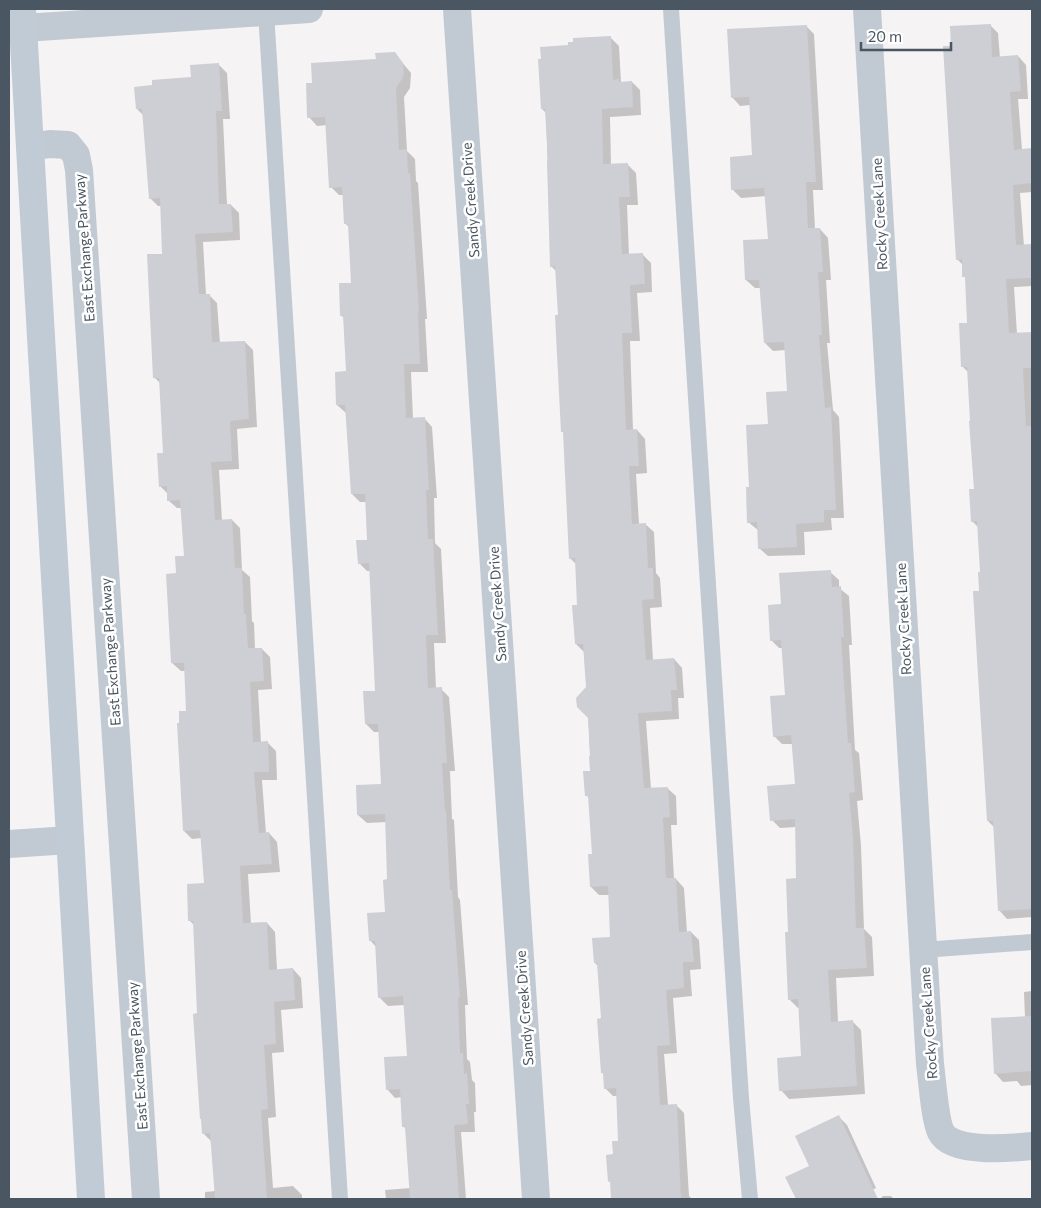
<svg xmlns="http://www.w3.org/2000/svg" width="1041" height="1208" viewBox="0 0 1041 1208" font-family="Commissioner,sans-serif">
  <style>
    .shadow { fill: #0003 }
    .building { fill: #cdcfd5 }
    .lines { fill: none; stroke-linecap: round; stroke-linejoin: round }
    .service { stroke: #c1cad2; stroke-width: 16 }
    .minor { stroke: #c1cad2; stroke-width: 28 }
    .secondary { stroke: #c1cbd6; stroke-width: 28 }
    .labels { text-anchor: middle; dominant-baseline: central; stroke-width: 5; stroke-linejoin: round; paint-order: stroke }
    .street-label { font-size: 14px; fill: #4a5661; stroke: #fff }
  </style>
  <rect width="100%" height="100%" fill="#f5f3f3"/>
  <!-- shadow -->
  <g class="shadow">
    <path d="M990 25 998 33 1000 58 1018 56 1026 65 1028 99H1018L1022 150H1032V192L1020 193 1024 246H1032V286L1014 287 1017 334 1032 333V376H1031L1032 405V917L1007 919 999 910 995 828 988 821 979 528 972 521 975 491 968 372 962 366 968 324 966 279 964 276 963 265 957 259 952 47Z"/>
    <path d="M806 26 814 34 823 190H813L815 229H820L828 238 831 280H826L830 343H827L833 410 839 417 844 518H831L832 530 804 532 805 555 768 556 759 548 758 530 748 522 751 488 769 425 789 392 786 350 773 351 765 343 761 288H755L746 280 769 240 766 196 741 198 733 190 753 157 750 105 740 106 732 97Z"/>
    <path d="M610 37 619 46 621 83 632 82 640 90 641 115 610 117 611 165H628L636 173 638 205H627L629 255H643L651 263 652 292 637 293 640 341H630L633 431 637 430 645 439 647 473 636 474 639 524H645L654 532 656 573 660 578 662 607 650 608 653 661 674 659 682 668 684 698H678L679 719 646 721 651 789 667 788 676 796 677 825H671L674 879H676L684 888 687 932H691L699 940 701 969 690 970 692 996 673 998 677 1053 664 1054 668 1105H676L684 1113 689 1196 692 1199H613L612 1183 609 1181 614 1155 620 1142 618 1096H613L605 1088 604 1074 602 1073V1020L598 966 595 963 611 938 609 895H599L591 887 594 855 590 799 586 795 591 772 587 688 584 652 576 644 578 606 577 565 570 558 565 434 562 431 559 316 556 271 551 266 546 113 542 109V60L569 47Z"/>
    <path d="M395 54 411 73 410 88 404 97 407 151 415 159 416 181 418 183 427 319H425L428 372H411L413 419 424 418 432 427 437 498H434L435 543 441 549 446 643H434L436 689H441L449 697 455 771H450L452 819 454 820 458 897 460 900 468 1005H465L467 1059 470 1062 472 1080 475 1083 476 1112H474L475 1132H461L466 1199H386L385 1190 411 1188 407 1130 404 1127 402 1097 395 1098 387 1089 408 1057 405 1005 388 1006 379 997 376 947 370 940 386 913 389 880 387 822 367 823 358 815 383 785 379 732H374L366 724 376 692 370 571H367L359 563 369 541 367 502H360L352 494 346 413 337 405 347 373 344 318 341 315 352 284 350 228 345 223 343 195H339L331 187 327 125 317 126 309 117 314 84Z"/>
    <path d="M218 64 227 73 230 119H223L227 205H231L239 213 240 240 203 242 206 295H209L217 303 220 343 245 342 253 350 257 427 237 429 239 469 219 470 222 521 232 520 240 528 242 570 250 577 252 621 254 623 255 649H262L270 657 272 689 258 690 261 743 267 742 276 751 277 780H262L266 834 269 833 277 842 280 872 248 874 251 924 267 923 275 932 277 970 293 969 301 978 303 1008 281 1010 284 1052 272 1053 276 1117 268 1118 273 1188 293 1186 302 1195V1199H205V1192L216 1191 212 1142 203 1133V1121L201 1119 195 926 189 920 205 884 202 838 192 839 184 831 187 712 185 671H181L172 663 177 574 185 557 182 508H177L168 500V494L160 486 164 454 161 384 154 377 164 255 162 206H158L150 198 144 116 137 109 153 87 192 78Z"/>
    <path d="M830 572 839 580V588L849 596 852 645H849L855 750 859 753 863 800 857 801 861 846 864 929 872 937 874 976 836 978 838 1022 852 1021 861 1030 865 1094 789 1099 781 1090 803 1058 800 1007 798 1008 789 999V933L798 880 796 827 780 828 772 820 797 785 793 744H782L774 736 786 696 783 648H779L771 640 783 605Z"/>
    <path d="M1032 991V1085L1021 1086 1017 1081 1003 1082 995 1073 1025 1018 1024 992Z"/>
    <path d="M839 1117 847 1125 876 1188 852 1199H797L787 1178 811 1167Z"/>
    <path d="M883 1196H891L894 1199H880Z"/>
  </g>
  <!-- building -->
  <g class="building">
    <path d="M991 24 992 57 1018 55 1021 91 1010 92 1014 150 1032 148V183L1013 185 1016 245 1032 244V278L1006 279 1009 333 1032 332V368H1023L1026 426H1032V909L998 911 993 821H987L976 642 973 591H979L978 572H980L977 521 971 522 969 489H974L969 421H970L967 367H961L959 323H967L965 277H962V259L956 260 943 46H951L950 26Z"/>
    <path d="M807 25 816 182H806L808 228H820L823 272H818L822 335H819L825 408 831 407 836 510H824V522L796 524 797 547 758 549 757 522 747 523 746 487H749L746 425 768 424 766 392 787 391 784 342 764 343 759 280H745L743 240 768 239 764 188 731 190 730 157 752 155 749 97 731 98 727 29Z"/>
    <path d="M611 36 613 80 619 79V82L632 81 633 107 602 109 603 164 628 163 630 197H619L622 254 643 253 645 284 630 285 632 333H622L626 430 637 429 639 466H629L632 524 646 523 648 568H653L654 599 642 600 646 660 674 658 677 690H671L672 711 638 713 644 788 668 787 670 817 663 818 666 878H676L679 932 691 931 694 962H683L684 988 666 990 670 1045 657 1046 660 1105 677 1104 681 1199H611L610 1181 608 1182 606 1155 613 1154 612 1141H618L616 1088 604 1089 603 1073H601L597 1019 601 1018 597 963H594L592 938 610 937 608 886 590 887 588 854H592L588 796H585L583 771H590L589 756H590L588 718 577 707 576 698 586 687 583 644H575L572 605H577L575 558 569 559 563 432H561L555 315H558L555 266 550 267 547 160H548L545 109H541L538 59H541L540 47 568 45V42H573V38Z"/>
    <path d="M395 52 403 63 404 73 402 79 396 88 399 150 407 149 408 173H410L419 311H418L420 364H404L406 418 425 417 429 490H426L428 539H433L438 635H426L428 688 442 687 447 763H442L445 811H446L450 890H452L460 997H458L460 1053H463L464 1074 467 1073 469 1104H466L468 1124 454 1125 459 1199H410L405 1127H402L400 1089 386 1090 384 1057 407 1056 403 996 378 998 375 941H369L367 913 385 912 383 880 387 879 385 814 357 815 356 785 381 784 378 724H365L363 691H375L369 563 358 564 356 540H367L365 494H351L345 405H336L335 372 346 371 343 315 340 316 339 283H351L348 224H344L342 187 329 188 325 117 307 118 306 83H312L311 63 376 59 375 53Z"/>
    <path d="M219 63 222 111H216L219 204H231L233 232 195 234 199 294H210L212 342 245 341 249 419 230 421 232 461 211 462 213 486 215 520 232 519 235 568H242L244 614H246L248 648H262L264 681 250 682 253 742 268 741 269 772H254L259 833 269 832 272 864 240 866 243 923 267 922 269 970 293 968 295 1000 274 1002 276 1044 264 1045 268 1109 261 1110 267 1199H215L210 1133 202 1134 201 1119H200L193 1014 197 1013 193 921H188L187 884 204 883 200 830 183 831 177 723H179V711H186L184 663H171L166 574 176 573 175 556H184L180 500 167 501V486L159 487 157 453H163L159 378H153L147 254H162L160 198 149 199 142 109H136L134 87 152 85V80L191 77 190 65Z"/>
    <path d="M831 570 832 587 841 586 844 637H841L848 743H851L855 792 849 793 853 837 856 928H864L867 968 828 970 831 1022 853 1020 857 1086 779 1091 777 1058 801 1056 798 999 788 1000 785 932H788L786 879 796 878 795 819 770 821 767 786 795 784 791 735 773 737 770 696 785 695 781 640 770 641 768 605 781 604 779 573Z"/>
    <path d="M1032 1016V1071L994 1074 991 1018Z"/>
    <path d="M839 1115 878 1199H796L785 1177 809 1166 795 1136Z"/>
  </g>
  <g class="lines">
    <!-- service -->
    <g class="service">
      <path d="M671 9 741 1098 750 1199"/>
      <path d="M266 12 340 1199"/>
      <path d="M923 950 1032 942"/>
    </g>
    <!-- minor -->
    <g class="minor">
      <path d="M457 9 536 1199"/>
      <path d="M867 9 930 1064C932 1078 935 1121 941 1132 952 1154 1012 1148 1032 1146"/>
      <path d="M9 29 309 9"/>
      <path d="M30 147 50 144 68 145 76 155 79 170 146 1199"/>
      <path d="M9 844 70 840"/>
    </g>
    <!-- secondary -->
    <path class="secondary" d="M22 9 91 1199"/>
  </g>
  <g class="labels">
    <!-- street labels -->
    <g class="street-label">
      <text transform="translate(470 200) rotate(-94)">Sandy Creek Drive</text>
      <text transform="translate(879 214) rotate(-93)">Rocky Creek Lane</text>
      <text transform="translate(84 248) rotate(-94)">East Exchange Parkway</text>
      <text transform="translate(497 604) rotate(-94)">Sandy Creek Drive</text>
      <text transform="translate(903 619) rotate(-93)">Rocky Creek Lane</text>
      <text transform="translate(110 652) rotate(-94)">East Exchange Parkway</text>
      <text transform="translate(524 1008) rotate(-94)">Sandy Creek Drive</text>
      <text transform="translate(928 1023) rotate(-94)">Rocky Creek Lane</text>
      <text transform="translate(137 1056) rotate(-94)">East Exchange Parkway</text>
    </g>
  </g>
  <!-- border -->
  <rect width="1041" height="1208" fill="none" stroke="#4a5661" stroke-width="20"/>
  <!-- scale -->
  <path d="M861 42v8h90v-8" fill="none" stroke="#4a5661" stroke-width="2.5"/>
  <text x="868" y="42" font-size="15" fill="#4a5661" stroke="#ffffff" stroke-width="4" paint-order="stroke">20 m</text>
</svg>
